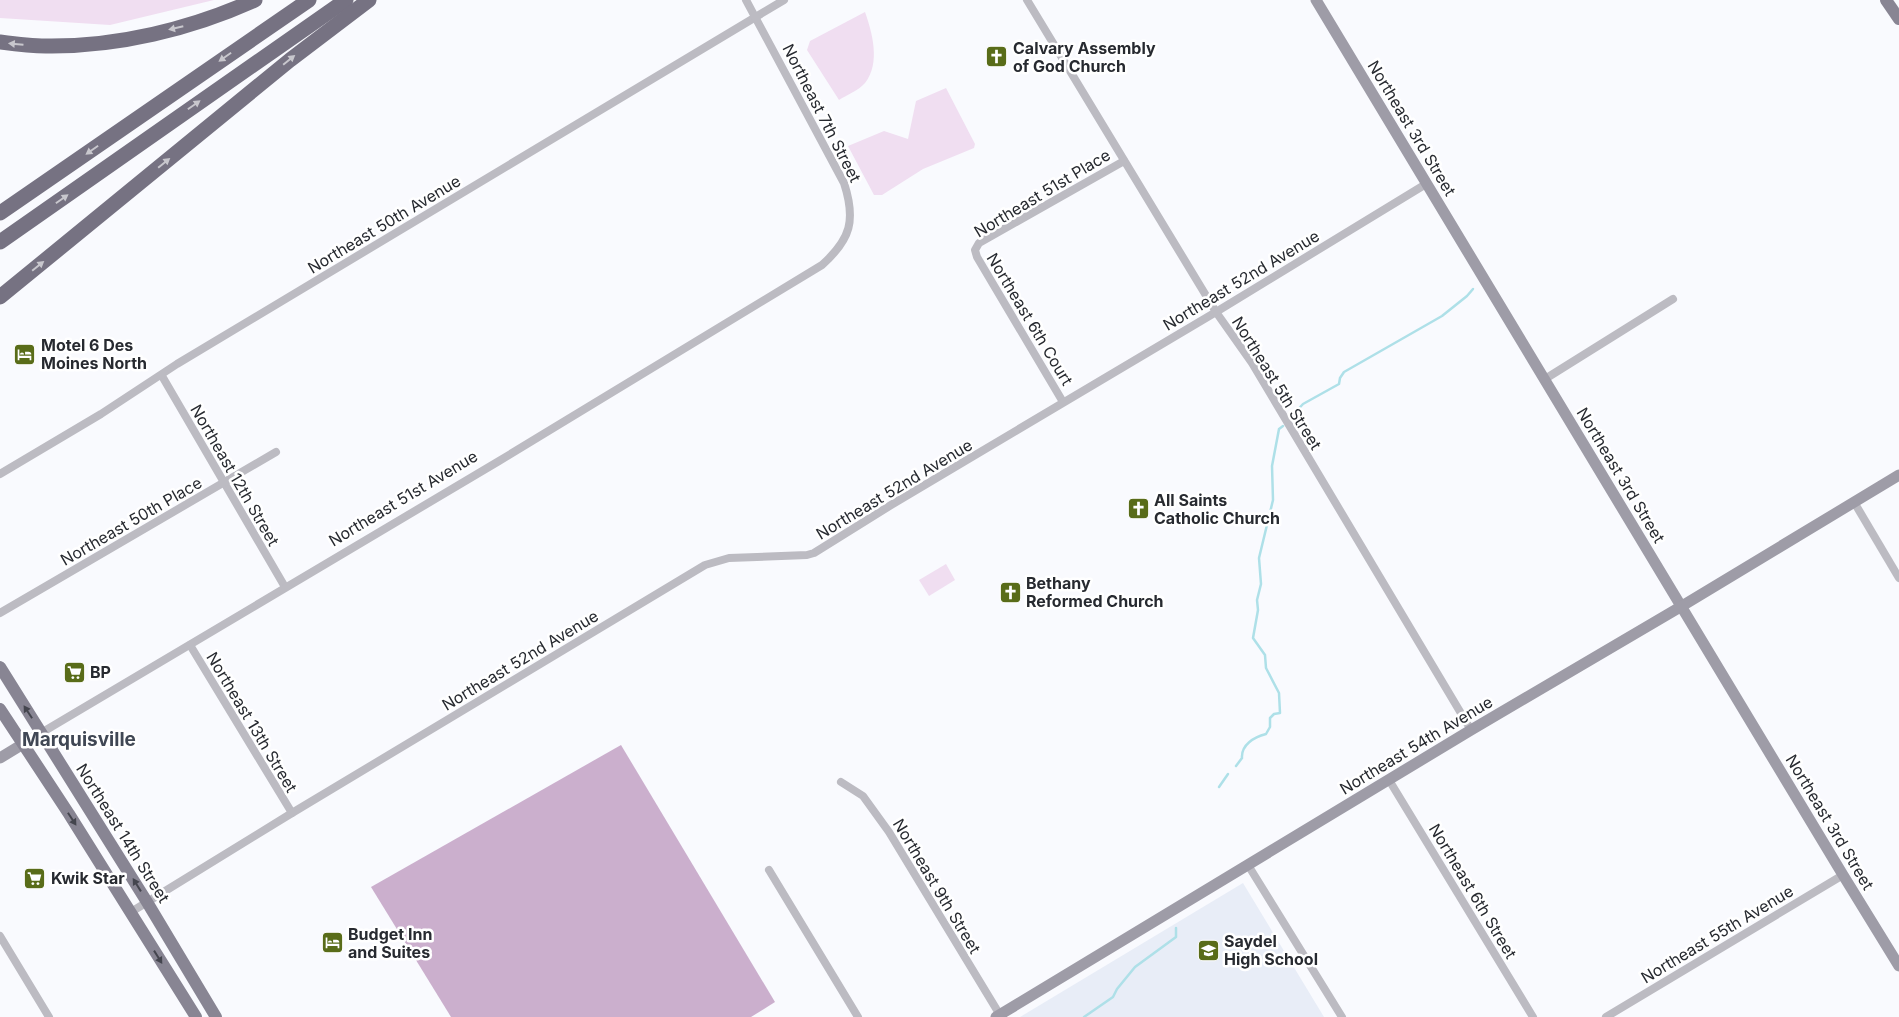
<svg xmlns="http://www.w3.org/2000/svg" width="1899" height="1017" viewBox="0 0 1899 1017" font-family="Inter,sans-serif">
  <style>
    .built { fill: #e8edf7 }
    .green { fill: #f0def1 }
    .forest { fill: #cbafcd }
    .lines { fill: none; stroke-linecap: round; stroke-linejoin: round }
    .stream { stroke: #aee0e8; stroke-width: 2.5 }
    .street { stroke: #bcbbc2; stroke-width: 8 }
    .secondary { stroke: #9e9ca7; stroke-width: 11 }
    .primary { stroke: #888593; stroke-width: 12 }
    .highway { stroke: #767282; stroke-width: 15 }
    .oneway { fill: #c8c7cd }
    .oneway2 { fill: #44454e }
    .labels { text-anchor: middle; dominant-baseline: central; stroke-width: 5; stroke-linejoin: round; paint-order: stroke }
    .poi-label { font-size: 16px; font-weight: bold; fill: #272a30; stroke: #fff; text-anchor: start }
    .street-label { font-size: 16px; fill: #272a30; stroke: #fff }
    .quarter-label { font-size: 19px; font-weight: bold; fill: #404754; stroke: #fff }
  </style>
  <rect width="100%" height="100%" fill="#f9fafe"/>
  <!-- built -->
  <path class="built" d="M1243 883 1324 1017H1020Z"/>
  <!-- green -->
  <g class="green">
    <path d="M0 0H214L110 25 0 18Z"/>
    <path d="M865 12C872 32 881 63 865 83 859 90 847 95 839 100L807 50 810 41Z"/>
    <path d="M946 88 975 144 974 148 923 169 882 195H874L848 146 884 131 908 139 916 101Z"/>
    <path d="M946 564 955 580 929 596 919 580Z"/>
  </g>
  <!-- forest -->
  <path class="forest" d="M621 745 775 1002 751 1017H451L371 887Z"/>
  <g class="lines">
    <!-- stream -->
    <g class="stream">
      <path d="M1292 416 1303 404 1339 384 1340 378 1344 372 1442 316 1467 296 1473 289"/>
      <path d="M1236 766 1242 758C1241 745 1254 737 1266 734L1270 727V718L1274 714 1280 713 1279 693 1266 668 1265 655 1253 638 1258 610 1257 600 1261 584 1259 558 1273 500 1272 466 1279 429 1283 426"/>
      <path d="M1219 787 1228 774"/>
      <path d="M1084 1017 1113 997 1117 989 1135 967 1176 937V928"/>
    </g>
    <!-- street -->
    <g class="street">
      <path d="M1027 0 1216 312 1252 363 1471 730"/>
      <path d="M162 376 285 587"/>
      <path d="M1545 379 1673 299"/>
      <path d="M1063 402 977 257 975 250 979 243 1124 161"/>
      <path d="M0 474 101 414 177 364 784 0"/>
      <path d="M1854 502 1899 578"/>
      <path d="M0 613 276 452"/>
      <path d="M190 645 292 813"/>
      <path d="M41 733 499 461 822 265C851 239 856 220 844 183L746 0"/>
      <path d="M1389 780 1533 1017"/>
      <path d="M841 782 863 796 889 832 1000 1015"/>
      <path d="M1248 865 1342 1017"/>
      <path d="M769 870 858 1017"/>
      <path d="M131 912 292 813 705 565 729 558 807 555 814 553 891 505 1216 312 1426 184"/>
      <path d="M0 936 49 1017"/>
      <path d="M1606 1017 1843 875"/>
    </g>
    <!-- secondary -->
    <g class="secondary">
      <path d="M1316 0 1843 875 1899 966"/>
      <path d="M0 758 41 733"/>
      <path d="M996 1017 1471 730 1682 606 1899 475"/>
    </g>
    <!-- primary -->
    <g class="primary">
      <path d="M1886 0 1899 19"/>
      <path d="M0 667 147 902 216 1017"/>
      <path d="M0 709 69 814 196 1017"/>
    </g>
    <!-- highway -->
    <g class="highway">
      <path d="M0 42C15 44 31 46 46 46 117 47 191 29 255 0"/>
      <path d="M0 213 309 0"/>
      <path d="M0 242 346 0"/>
      <path d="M0 297 290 60 369 0"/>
    </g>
  </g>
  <!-- one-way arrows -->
  <defs><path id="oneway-solid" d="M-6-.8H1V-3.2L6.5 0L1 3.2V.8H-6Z" transform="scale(1.25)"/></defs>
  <g class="oneway">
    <use href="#oneway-solid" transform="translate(176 28) rotate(167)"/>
    <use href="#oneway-solid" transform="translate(16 44) rotate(-175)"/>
    <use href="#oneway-solid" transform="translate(225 57) rotate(145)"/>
    <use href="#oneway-solid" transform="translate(289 60) rotate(-39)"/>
    <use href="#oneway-solid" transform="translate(194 105) rotate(-35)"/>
    <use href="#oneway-solid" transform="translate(92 150) rotate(145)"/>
    <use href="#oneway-solid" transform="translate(164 163) rotate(-39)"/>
    <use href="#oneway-solid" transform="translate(62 199) rotate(-35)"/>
    <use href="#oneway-solid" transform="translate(38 266) rotate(-39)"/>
  </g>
  <g class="oneway2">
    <use href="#oneway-solid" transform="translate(28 712) rotate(-123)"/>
    <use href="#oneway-solid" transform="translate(72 819) rotate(57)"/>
    <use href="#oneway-solid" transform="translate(137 885) rotate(-122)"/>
    <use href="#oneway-solid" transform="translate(158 957) rotate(58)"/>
  </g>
  <!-- icons -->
  <defs>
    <symbol id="church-square" viewBox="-11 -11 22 22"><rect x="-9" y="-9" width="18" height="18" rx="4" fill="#596c19" stroke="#fff"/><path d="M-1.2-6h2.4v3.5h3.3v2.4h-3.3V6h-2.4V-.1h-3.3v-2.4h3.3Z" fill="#fff"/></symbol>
    <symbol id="hotel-square" viewBox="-11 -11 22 22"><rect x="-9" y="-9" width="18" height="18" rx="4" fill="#596c19" stroke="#fff"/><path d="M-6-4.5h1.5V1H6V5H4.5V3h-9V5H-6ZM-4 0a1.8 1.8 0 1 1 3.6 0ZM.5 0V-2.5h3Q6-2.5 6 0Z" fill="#fff"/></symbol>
    <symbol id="supermarket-square" viewBox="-11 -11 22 22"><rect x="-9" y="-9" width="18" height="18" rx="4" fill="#596c19" stroke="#fff"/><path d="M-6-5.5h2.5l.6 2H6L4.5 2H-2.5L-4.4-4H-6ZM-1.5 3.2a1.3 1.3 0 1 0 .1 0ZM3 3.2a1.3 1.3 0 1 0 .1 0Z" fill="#fff"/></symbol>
    <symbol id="school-square" viewBox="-11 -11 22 22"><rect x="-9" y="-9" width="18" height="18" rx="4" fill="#596c19" stroke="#fff"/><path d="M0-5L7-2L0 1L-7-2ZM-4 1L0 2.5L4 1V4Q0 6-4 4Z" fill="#fff"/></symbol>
  </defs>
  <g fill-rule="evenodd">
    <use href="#church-square" x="984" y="44" width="25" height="25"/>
    <use href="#hotel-square" x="12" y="342" width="25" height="25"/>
    <use href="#church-square" x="1126" y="496" width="25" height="25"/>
    <use href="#church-square" x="998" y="580" width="25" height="25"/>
    <use href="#supermarket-square" x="62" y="660" width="25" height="25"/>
    <use href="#supermarket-square" x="22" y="866" width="25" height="25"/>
    <use href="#hotel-square" x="320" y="930" width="25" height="25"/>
    <use href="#school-square" x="1196" y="938" width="25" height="25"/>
  </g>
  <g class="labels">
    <!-- poi labels -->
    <g class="poi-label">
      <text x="1013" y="48">Calvary Assembly<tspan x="1013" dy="18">of God Church</tspan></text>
      <text x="41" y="345">Motel 6 Des<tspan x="41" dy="18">Moines North</tspan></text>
      <text x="1154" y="500">All Saints<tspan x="1154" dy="18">Catholic Church</tspan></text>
      <text x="1026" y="583">Bethany<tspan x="1026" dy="18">Reformed Church</tspan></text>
      <text x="90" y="672">BP</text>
      <text x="51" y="878">Kwik Star</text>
      <text x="348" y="934">Budget Inn<tspan x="348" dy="18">and Suites</tspan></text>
      <text x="1224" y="941">Saydel<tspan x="1224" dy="18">High School</tspan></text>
    </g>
    <!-- street labels -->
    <g class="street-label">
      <text transform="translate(822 113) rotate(63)">Northeast 7th Street</text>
      <text transform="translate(1412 128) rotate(59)">Northeast 3rd Street</text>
      <text transform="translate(1042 193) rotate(-31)">Northeast 51st Place</text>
      <text transform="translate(384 224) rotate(-31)">Northeast 50th Avenue</text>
      <text transform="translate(1241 280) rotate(-31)">Northeast 52nd Avenue</text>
      <text transform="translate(1030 319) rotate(59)">Northeast 6th Court</text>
      <text transform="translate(1277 383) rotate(58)">Northeast 5th Street</text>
      <text transform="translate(235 475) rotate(60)">Northeast 12th Street</text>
      <text transform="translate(1621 475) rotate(59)">Northeast 3rd Street</text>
      <text transform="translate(894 489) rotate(-31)">Northeast 52nd Avenue</text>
      <text transform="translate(403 498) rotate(-31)">Northeast 51st Avenue</text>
      <text transform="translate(131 521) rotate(-30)">Northeast 50th Place</text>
      <text transform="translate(520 660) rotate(-31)">Northeast 52nd Avenue</text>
      <text transform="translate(252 722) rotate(59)">Northeast 13th Street</text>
      <text transform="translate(1416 745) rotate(-31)">Northeast 54th Avenue</text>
      <text transform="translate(1830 822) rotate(59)">Northeast 3rd Street</text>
      <text transform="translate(123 833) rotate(58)">Northeast 14th Street</text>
      <text transform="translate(937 886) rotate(59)">Northeast 9th Street</text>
      <text transform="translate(1473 891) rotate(59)">Northeast 6th Street</text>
      <text transform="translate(1717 934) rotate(-31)">Northeast 55th Avenue</text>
    </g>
    <!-- quarter labels -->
    <g class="quarter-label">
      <text x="79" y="739">Marquisville</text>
    </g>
  </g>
</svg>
